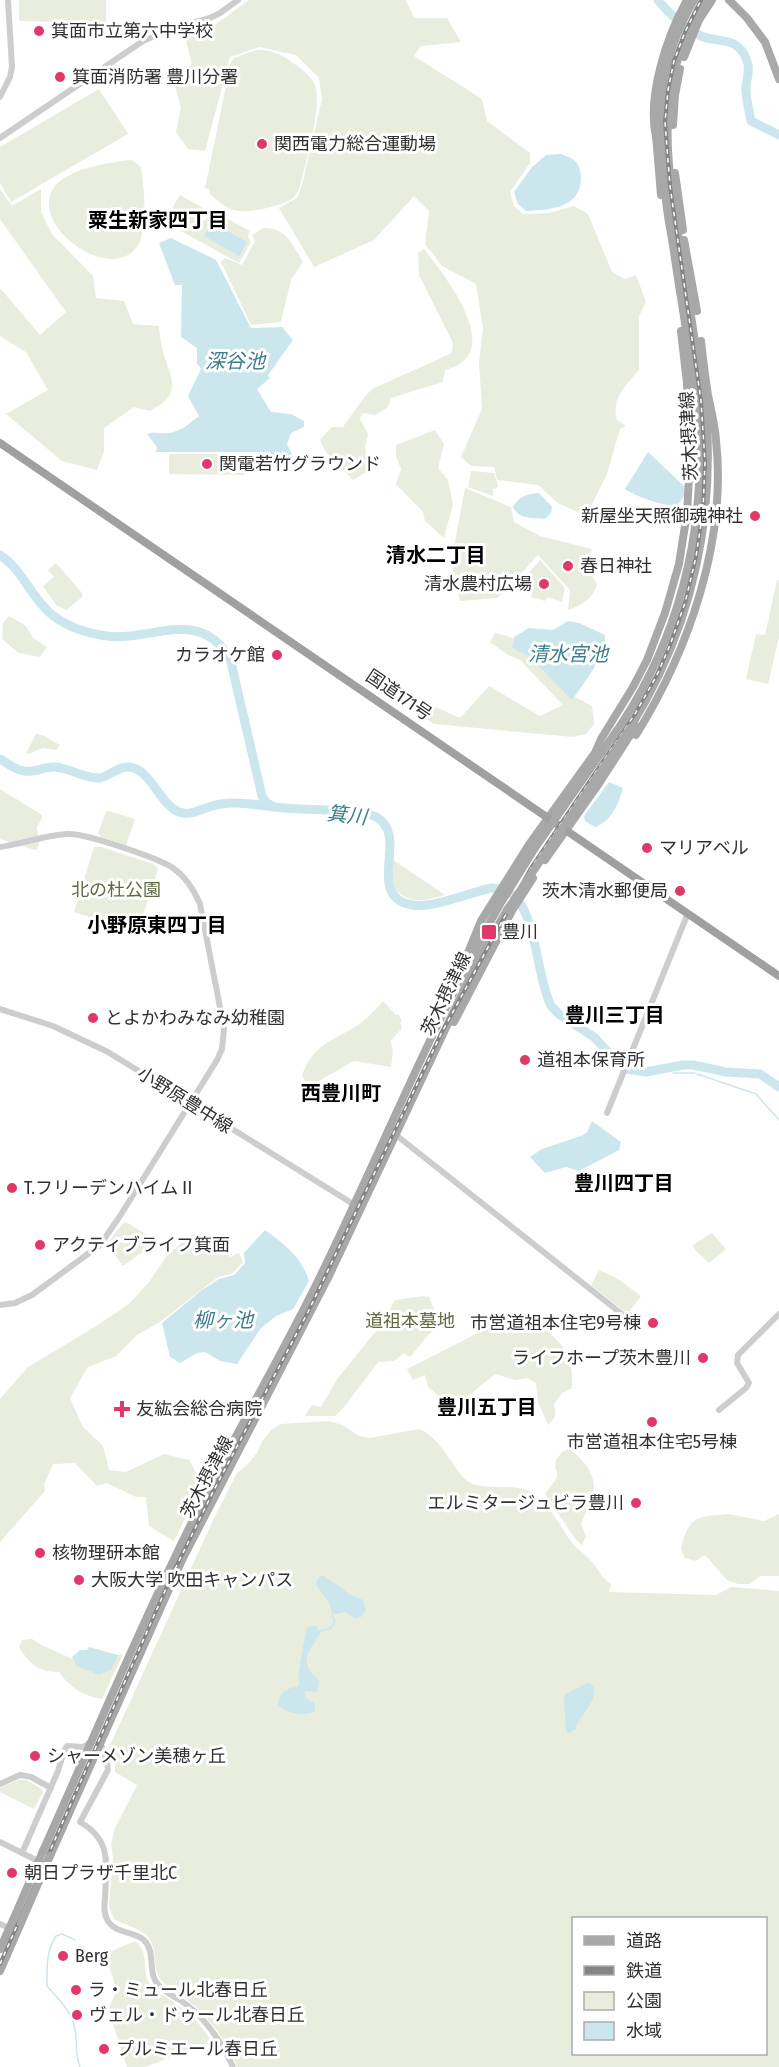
<svg xmlns="http://www.w3.org/2000/svg" width="779" height="2067" viewBox="0 0 779 2067" font-family="'Fira Sans Condensed','Noto Sans JP',sans-serif">
  <style>
    .green { fill: #e9edde; fill-rule: evenodd }
    .water { fill: #cbe6ec }
    .lines { fill: none; stroke-linecap: round; stroke-linejoin: round }
    .stream { stroke: #cbe6ec; stroke-width: 1.5 }
    .river { stroke: #cbe6ec; stroke-width: 9 }
    .tertiary { stroke: #cdcdcd; stroke-width: 6 }
    .primary { stroke: #a8a8a8; stroke-width: 8 }
    .trunk { stroke: #a0a0a0; stroke-width: 8 }
    .rail-casing { stroke: #858585; stroke-width: 4 }
    .rail { stroke: #fff; stroke-width: 1.5; stroke-dasharray: 4.5; stroke-linecap: butt }
    .primary-bridge { stroke: #a8a8a8; stroke-width: 8 }
    .poi-dot { fill: #e1386a; stroke: #fff; stroke-width: 2 }
    .labels { text-anchor: middle; dominant-baseline: central; stroke-width: 6; stroke-linejoin: round; paint-order: stroke }
    .poi-label { font-size: 18px; fill: #303030; stroke: #fff; text-anchor: start }
    .street-label { font-size: 18px; fill: #303030; stroke: #fff }
    .park-label { font-size: 18px; fill: #5d6b3e; stroke: #fff }
    .neighbourhood-label { font-size: 20px; font-weight: bold; fill: #000; stroke: #fff }
    .water-label { font-size: 20px; font-style: italic; fill: #3d7e8b; stroke: #fff }
  </style>
  <rect width="100%" height="100%" fill="#fff"/>
  <!-- green -->
  <g class="green">
    <path d="M19 0H106V23L19 21Z"/>
    <path d="M249 0H406L414 18H447L461 42 421 46 414 56 482 99 487 121 530 153V163L510 192 514 206 523 214 549 213 574 206 588 214 612 272 625 279 636 275 646 302 639 316V370C626 385 611 399 617 420L626 426 620 429 607 474 586 516 558 503 538 485 497 480 494 467 471 466 461 457 482 409 479 363 483 328 476 284 442 266 425 244 429 211 414 196 374 240 314 267 279 208 297 198 302 185 322 99 319 78 296 55 259 47 230 57 205 151 188 149 176 132 181 108 173 78 192 64 184 33 208 30Z"/>
    <path d="M256 50C268 49 281 54 290 61 298 66 309 74 314 83 324 103 305 164 300 187 298 191 296 196 292 199 279 207 244 215 230 209 223 205 216 199 210 194V189L205 188 231 62 234 58Z"/>
    <path d="M99 89 128 134 11 202 0 183V147Z"/>
    <path d="M128 160H132L141 167C144 186 149 232 136 248 108 284 26 223 55 186 68 169 108 163 128 160Z"/>
    <path d="M0 189 12 206 41 189V212L52 234 93 276 96 298 124 301 133 324 159 326C160 336 161 346 164 355 173 384 181 394 150 411L134 407 104 428V451L97 470 62 461 6 414 48 390 26 352 0 336V288L40 335 66 312 0 219Z"/>
    <path d="M180 195 207 210 202 219 205 221 209 215 214 217 217 213 250 231 248 236 251 242 239 263 170 225 172 220 167 217Z"/>
    <path d="M263 228C286 227 292 244 303 262L291 280 281 322 251 325 221 262 225 258 242 265 255 241 252 235Z"/>
    <path d="M424 249C445 276 508 354 445 370L443 382 391 398 388 407 375 415 363 413 360 419 368 434 365 447 369 470 353 480 325 451 320 440 332 427H343L363 399 372 389 452 353 453 343 419 275 418 253Z"/>
    <path d="M435 430 444 444 438 468 448 480 453 504 444 538 425 521 423 512 396 484 401 469 396 456V445Z"/>
    <path d="M169 454H245V475L169 474Z"/>
    <path d="M471 471 494 473 498 486 496 489 493 488V496L468 487Z"/>
    <path d="M465 488 511 507 514 522 540 536 592 549 587 568 597 584C593 599 582 605 568 610L570 590 538 555 516 579 497 598 460 601 453 570 455 542Z"/>
    <path d="M540 560 565 588 562 602 547 597 545 601 531 597 533 590 522 581Z"/>
    <path d="M56 563 82 593V597L66 610 56 605 43 586 54 577 48 570Z"/>
    <path d="M777 580H779V637L768 684 746 679 756 634 765 635Z"/>
    <path d="M9 616 26 626 33 638 47 647 40 657 19 653 2 639 3 623Z"/>
    <path d="M495 633 511 637 517 645 532 654 575 697 592 706 594 724 586 734 573 737 434 724 389 693 398 684 422 701 460 718 489 686 540 716 563 705 520 660 508 655 490 642Z"/>
    <path d="M36 734 42 735 60 745 56 750 43 748 28 754 26 753Z"/>
    <path d="M0 789 42 815V818L37 827 39 844 37 849 35 850 0 839Z"/>
    <path d="M108 811 135 819 126 845 101 837 98 833 106 812Z"/>
    <path d="M94 847H101L153 864 158 869 137 933 74 912Z"/>
    <path d="M393 860 445 895C419 902 413 905 391 887Z"/>
    <path d="M383 1001 396 1015 398 1014 402 1021 400 1023 402 1028 391 1041 393 1051 391 1067 354 1061 308 1087 302 1075C315 1042 332 1042 358 1025 367 1019 376 1009 383 1001Z"/>
    <path d="M126 1222 155 1240 154 1244 123 1266 107 1244 122 1224Z"/>
    <path d="M712 1233 726 1249 709 1263 694 1249 693 1245Z"/>
    <path d="M193 1234 201 1235 210 1244 218 1245 230 1257 239 1253 243 1262 232 1274 218 1277 160 1322 137 1335 116 1356 88 1367 70 1398 83 1427 103 1446 109 1470 126 1472 164 1454 189 1460 202 1484 174 1541 149 1526 146 1497H136L107 1483 97 1486 75 1463 53 1464 44 1484 45 1491 0 1542V1399L28 1367 98 1325 129 1304 149 1282 168 1254Z"/>
    <path d="M599 1270 618 1279 641 1296 629 1312H625L591 1285Z"/>
    <path d="M423 1296 429 1297 434 1309 445 1322 428 1335 410 1357 404 1353 394 1361 378 1362 344 1407 335 1416H305L312 1405 321 1407 338 1378 380 1326 395 1300Z"/>
    <path d="M540 1326C564 1343 574 1358 572 1388L562 1393 554 1404C556 1415 556 1418 548 1425L538 1402 536 1383 528 1378 516 1380 495 1374 454 1408 428 1387 425 1375 413 1380 407 1369 490 1327Z"/>
    <path d="M328 1421 343 1425 359 1436 370 1438 419 1429C446 1440 454 1477 473 1484 493 1491 518 1481 537 1496 552 1508 561 1529 573 1544 578 1550 585 1554 590 1560 598 1568 601 1578 611 1584L609 1592 716 1595 731 1587 779 1591V2067H237C225 2038 210 2018 185 1998 178 1992 170 1988 163 1982 150 1970 160 1948 146 1935 138 1927 123 1925 114 1919L109 1906 113 1857 111 1844 115 1828 137 1785 115 1772V1763L107 1752 214 1518 237 1473 246 1466 257 1453 263 1440 271 1430 281 1424ZM574 1918H766V2054H574Z"/>
    <path d="M570 1449C582 1459 594 1471 594 1488 594 1497 584 1515 581 1524L586 1536 582 1545 576 1540 545 1494C550 1485 562 1479 555 1467L556 1460 563 1451Z"/>
    <path d="M729 1514 764 1521 779 1514V1576H760L750 1584H738L727 1580 705 1555 695 1561 685 1558 681 1549C689 1515 697 1517 729 1514Z"/>
    <path d="M32 1639C47 1650 65 1653 80 1664L123 1654 102 1699C85 1697 69 1687 59 1672 39 1672 29 1664 19 1647L22 1640Z"/>
    <path d="M18 1780H26L42 1789 43 1792 34 1809 0 1792V1788Z"/>
    <path d="M135 1941C151 1953 140 1970 150 1984 158 1994 170 1999 180 2007 193 2016 204 2029 212 2042L145 2067H127L108 2009 117 1991 105 1954Z"/>
  </g>
  <!-- water -->
  <g class="water">
    <path d="M561 154C565 156 570 157 574 160 586 172 582 194 569 202 556 210 540 210 526 211L518 204 514 192 532 167 546 155Z"/>
    <path d="M212 222 247 242 239 256 204 236Z"/>
    <path d="M171 238 216 260 251 328 282 327 293 340 268 375 270 378 257 389 271 412 291 414 304 421V427L291 433 287 444 292 454 283 458 267 461 265 452H156L157 447 147 434C155 431 159 434 167 433 179 433 190 423 199 416L188 396 201 369 197 363V348L181 337 182 285H175L159 243Z"/>
    <path d="M648 452 684 486 685 494 678 505C668 508 634 496 625 489Z"/>
    <path d="M539 493 552 507 551 513 545 519C533 518 518 519 513 507 519 496 527 494 539 493Z"/>
    <path d="M568 621 579 623 605 635C607 654 583 685 572 700L529 656 512 648 514 637 529 628 553 630Z"/>
    <path d="M609 782 623 788C619 803 611 822 595 827L585 821 584 816Z"/>
    <path d="M592 1121 621 1142 619 1150 579 1171 566 1167 545 1173 530 1157 542 1149 581 1136 587 1132Z"/>
    <path d="M265 1230C284 1244 302 1257 309 1281L293 1309 276 1316 261 1328 237 1364 220 1361 205 1352 197 1353 180 1363 170 1357 162 1323 202 1290 219 1279 234 1275 245 1263 244 1253Z"/>
    <path d="M320 1576H324C333 1583 341 1587 349 1594 353 1597 358 1597 363 1600L366 1610 361 1617 355 1618 345 1612 335 1614 331 1612C330 1595 320 1598 316 1582Z"/>
    <path d="M310 1626H316L320 1632C315 1646 301 1653 309 1670 312 1674 316 1677 319 1681L317 1692 307 1691 304 1692 306 1698 315 1704V1711C305 1717 287 1713 278 1706 278 1696 286 1687 297 1687L300 1684 298 1676 306 1630Z"/>
    <path d="M89 1647 118 1655 111 1670 99 1675 77 1666 72 1657 80 1650H87Z"/>
    <path d="M589 1682C606 1694 578 1715 576 1729L569 1733 566 1731 564 1697 567 1693Z"/>
  </g>
  <g class="lines">
    <!-- stream -->
    <g class="stream">
      <path d="M668 1068 669 1071"/>
      <path d="M673 1073H695"/>
      <path d="M697 1074 756 1094 779 1120"/>
      <path d="M320 1631 331 1628 335 1621 332 1616 333 1613"/>
      <path d="M75 1940 62 1934 56 1936C46 1952 47 1967 47 1986 58 1999 73 2012 75 2030 78 2044 74 2051 80 2067"/>
    </g>
    <!-- river -->
    <g class="river">
      <path d="M658 0C669 14 685 28 701 36 720 44 738 35 747 61 751 70 746 79 746 88 746 100 749 110 751 121L779 135"/>
      <path d="M0 555C20 568 28 590 44 607 58 623 79 631 100 635 149 645 196 604 230 658L262 796 266 802 274 807 284 808C305 810 360 809 376 817 411 836 363 896 412 905 433 909 470 892 492 888 500 889 508 890 514 896 536 915 537 978 551 1006L560 1015 594 1037 621 1066 626 1069 646 1072 683 1065H693L726 1072 760 1074 779 1087"/>
      <path d="M0 759C7 763 15 770 24 771 35 773 45 766 55 767 70 768 85 779 100 778 110 776 118 766 129 767 150 768 160 805 179 812 190 816 199 810 209 807 229 800 253 804 273 807"/>
    </g>
    <!-- tertiary -->
    <g class="tertiary">
      <path d="M0 97 10 77 12 67 8 0"/>
      <path d="M0 138 143 41 174 28 210 18 220 13 238 0"/>
      <path d="M0 847C22 844 45 835 68 834 85 833 158 858 173 868 186 877 194 890 200 904L224 1028 222 1049 217 1060 120 1216 100 1245 32 1295 15 1303 0 1305"/>
      <path d="M0 1009 53 1026 108 1052 358 1207"/>
      <path d="M607 1113 688 913"/>
      <path d="M396 1135 628 1319"/>
      <path d="M719 1410 746 1388 749 1383 737 1363 738 1355 779 1314"/>
      <path d="M102 1747 100 1755 107 1761 108 1770 80 1822C113 1841 106 1865 105 1899 104 1906 104 1915 108 1921 116 1934 134 1931 144 1940 157 1953 146 1974 160 1987 167 1994 178 1998 187 2005 208 2021 222 2043 233 2067"/>
      <path d="M0 1784 20 1775 31 1777 51 1788"/>
      <path d="M0 1842 54 1869"/>
      <path d="M22 1853 58 1771 64 1751 67 1746 84 1747 90 1742"/>
      <path d="M0 1924 9 1928"/>
    </g>
    <!-- primary -->
    <g class="primary">
      <path d="M729 0 747 18 765 42 779 79"/>
      <path d="M684 57 699 20 712 0"/>
      <path d="M673 125 675 95 680 69"/>
      <path d="M656 135 661 195"/>
      <path d="M656 137C647 95 667 36 687 0"/>
      <path d="M675 173 683 230"/>
      <path d="M684 240 697 311"/>
      <path d="M622 723C677 639 704 538 699 437 695 376 683 314 674 252 671 230 665 207 665 185 665 176 663 167 662 158 660 134 660 109 663 85 668 55 679 26 694 0"/>
      <path d="M630 728C687 636 713 533 707 425 706 404 701 384 698 363 691 313 683 264 675 215 669 174 664 130 671 89 676 57 688 28 704 0"/>
      <path d="M636 735C689 650 727 541 716 440 715 425 711 410 708 395 705 377 703 359 701 341"/>
      <path d="M595 753 601 739 633 687 647 660 665 613 679 564 687 513 690 460 687 383 681 331"/>
      <path d="M545 860 598 785 636 726"/>
      <path d="M467 955 481 921 530 843 597 750"/>
      <path d="M454 1022 513 909 533 878"/>
      <path d="M43 1851C94 1737 142 1622 198 1510 236 1433 280 1358 318 1281 379 1156 431 1027 499 906"/>
      <path d="M50 1856 182 1560 328 1278 477 962 507 910"/>
      <path d="M0 1949 13 1920"/>
      <path d="M0 1971 21 1923"/>
    </g>
    <!-- trunk -->
    <path class="trunk" d="M0 443 779 976"/>
    <defs>
      <path id="rail" d="M0 1964 172 1575 214 1490 308 1312 441 1034 531 868 635 714 657 675 670 645 685 603 696 557 703 510 705 462 701 401 670 186 665 122 668 90 674 61 685 32 701 0"/>
    </defs>
    <!-- rail casing -->
    <use href="#rail" class="rail-casing"/>
    <!-- rail -->
    <use href="#rail" class="rail"/>
    <!-- primary-bridge -->
    <g class="primary-bridge">
      <path d="M499 906 535 848 622 723"/>
      <path d="M507 910 630 728"/>
      <path d="M13 1920 43 1851"/>
      <path d="M21 1923 50 1856"/>
    </g>
  </g>
  <!-- markers -->
  <g class="poi-dot">
    <circle cx="39" cy="31" r="6"/>
    <circle cx="60" cy="77" r="6"/>
    <circle cx="262" cy="144" r="6"/>
    <circle cx="207" cy="464" r="6"/>
    <circle cx="755" cy="516" r="6"/>
    <circle cx="568" cy="566" r="6"/>
    <circle cx="544" cy="584" r="6"/>
    <circle cx="277" cy="655" r="6"/>
    <circle cx="647" cy="848" r="6"/>
    <circle cx="680" cy="891" r="6"/>
    <rect x="481" y="924" width="16" height="16" rx="3"/>
    <circle cx="93" cy="1018" r="6"/>
    <circle cx="525" cy="1060" r="6"/>
    <circle cx="12" cy="1188" r="6"/>
    <circle cx="40" cy="1245" r="6"/>
    <circle cx="653" cy="1323" r="6"/>
    <circle cx="703" cy="1358" r="6"/>
    <path d="M119 1400h6v6h6v6h-6v6h-6v-6h-6v-6h6z"/>
    <circle cx="652" cy="1422" r="6"/>
    <circle cx="636" cy="1503" r="6"/>
    <circle cx="40" cy="1553" r="6"/>
    <circle cx="79" cy="1580" r="6"/>
    <circle cx="35" cy="1756" r="6"/>
    <circle cx="12" cy="1873" r="6"/>
    <circle cx="63" cy="1956" r="6"/>
    <circle cx="76" cy="1990" r="6"/>
    <circle cx="77" cy="2015" r="6"/>
    <circle cx="104" cy="2049" r="6"/>
  </g>
  <g class="labels">
    <!-- poi labels -->
    <g class="poi-label">
      <text x="51" y="31">箕面市立第六中学校</text>
      <text x="72" y="77">箕面消防署 豊川分署</text>
      <text x="274" y="144">関西電力総合運動場</text>
      <text x="219" y="464">関電若竹グラウンド</text>
      <text x="743" y="516" text-anchor="end">新屋坐天照御魂神社</text>
      <text x="580" y="566">春日神社</text>
      <text x="532" y="584" text-anchor="end">清水農村広場</text>
      <text x="265" y="655" text-anchor="end">カラオケ館</text>
      <text x="659" y="848">マリアベル</text>
      <text x="668" y="891" text-anchor="end">茨木清水郵便局</text>
      <text x="502" y="932">豊川</text>
      <text x="105" y="1018">とよかわみなみ幼稚園</text>
      <text x="537" y="1060">道祖本保育所</text>
      <text x="24" y="1188">T.フリーデンハイムⅡ</text>
      <text x="52" y="1245">アクティブライフ箕面</text>
      <text x="641" y="1323" text-anchor="end">市営道祖本住宅9号棟</text>
      <text x="691" y="1358" text-anchor="end">ライフホープ茨木豊川</text>
      <text x="136" y="1409">友紘会総合病院</text>
      <text x="652" y="1442" text-anchor="middle">市営道祖本住宅5号棟</text>
      <text x="624" y="1503" text-anchor="end">エルミタージュビラ豊川</text>
      <text x="52" y="1553">核物理研本館</text>
      <text x="91" y="1580">大阪大学 吹田キャンパス</text>
      <text x="47" y="1756">シャーメゾン美穂ヶ丘</text>
      <text x="24" y="1873">朝日プラザ千里北C</text>
      <text x="75" y="1956">Berg</text>
      <text x="88" y="1990">ラ・ミュール北春日丘</text>
      <text x="89" y="2015">ヴェル・ドゥール北春日丘</text>
      <text x="116" y="2049">プルミエール春日丘</text>
    </g>
    <!-- street labels -->
    <g class="street-label">
      <text transform="translate(689 436) rotate(-93)">茨木摂津線</text>
      <text transform="translate(399 695) rotate(34)">国道171号</text>
      <text transform="translate(446 994) rotate(-64)">茨木摂津線</text>
      <text transform="translate(185 1100) rotate(32)">小野原豊中線</text>
      <text transform="translate(207 1477) rotate(-62)">茨木摂津線</text>
    </g>
    <!-- park labels -->
    <g class="park-label">
      <text x="116" y="890">北の杜公園</text>
      <text x="410" y="1321">道祖本墓地</text>
    </g>
    <!-- neighbourhood labels -->
    <g class="neighbourhood-label">
      <text x="158" y="220">粟生新家四丁目</text>
      <text x="436" y="555">清水二丁目</text>
      <text x="157" y="925">小野原東四丁目</text>
      <text x="615" y="1015">豊川三丁目</text>
      <text x="341" y="1093">西豊川町</text>
      <text x="624" y="1183">豊川四丁目</text>
      <text x="487" y="1407">豊川五丁目</text>
    </g>
    <!-- water labels -->
    <g class="water-label">
      <text x="235" y="361">深谷池</text>
      <text x="568" y="654">清水宮池</text>
      <text transform="translate(347 815) rotate(6)">箕川</text>
      <text x="223" y="1320">柳ヶ池</text>
    </g>
  </g>
  <!-- legend -->
  <rect x="572" y="1917" width="195" height="138" fill="#ffffff" stroke="#acacac" stroke-width="1.5"/>
  <rect x="584" y="1936" width="30" height="9" fill="#a8a8a8" stroke="#acacac" stroke-width="1.5"/>
  <text x="626" y="1947" font-size="18" fill="#303030">道路</text>
  <rect x="584" y="1966" width="30" height="9" fill="#858585" stroke="#acacac" stroke-width="1.5"/>
  <text x="626" y="1977" font-size="18" fill="#303030">鉄道</text>
  <rect x="584" y="1992" width="30" height="18" fill="#e9edde" stroke="#acacac" stroke-width="1.5"/>
  <text x="626" y="2007" font-size="18" fill="#303030">公園</text>
  <rect x="584" y="2022" width="30" height="18" fill="#cbe6ec" stroke="#acacac" stroke-width="1.5"/>
  <text x="626" y="2037" font-size="18" fill="#303030">水域</text>
</svg>
